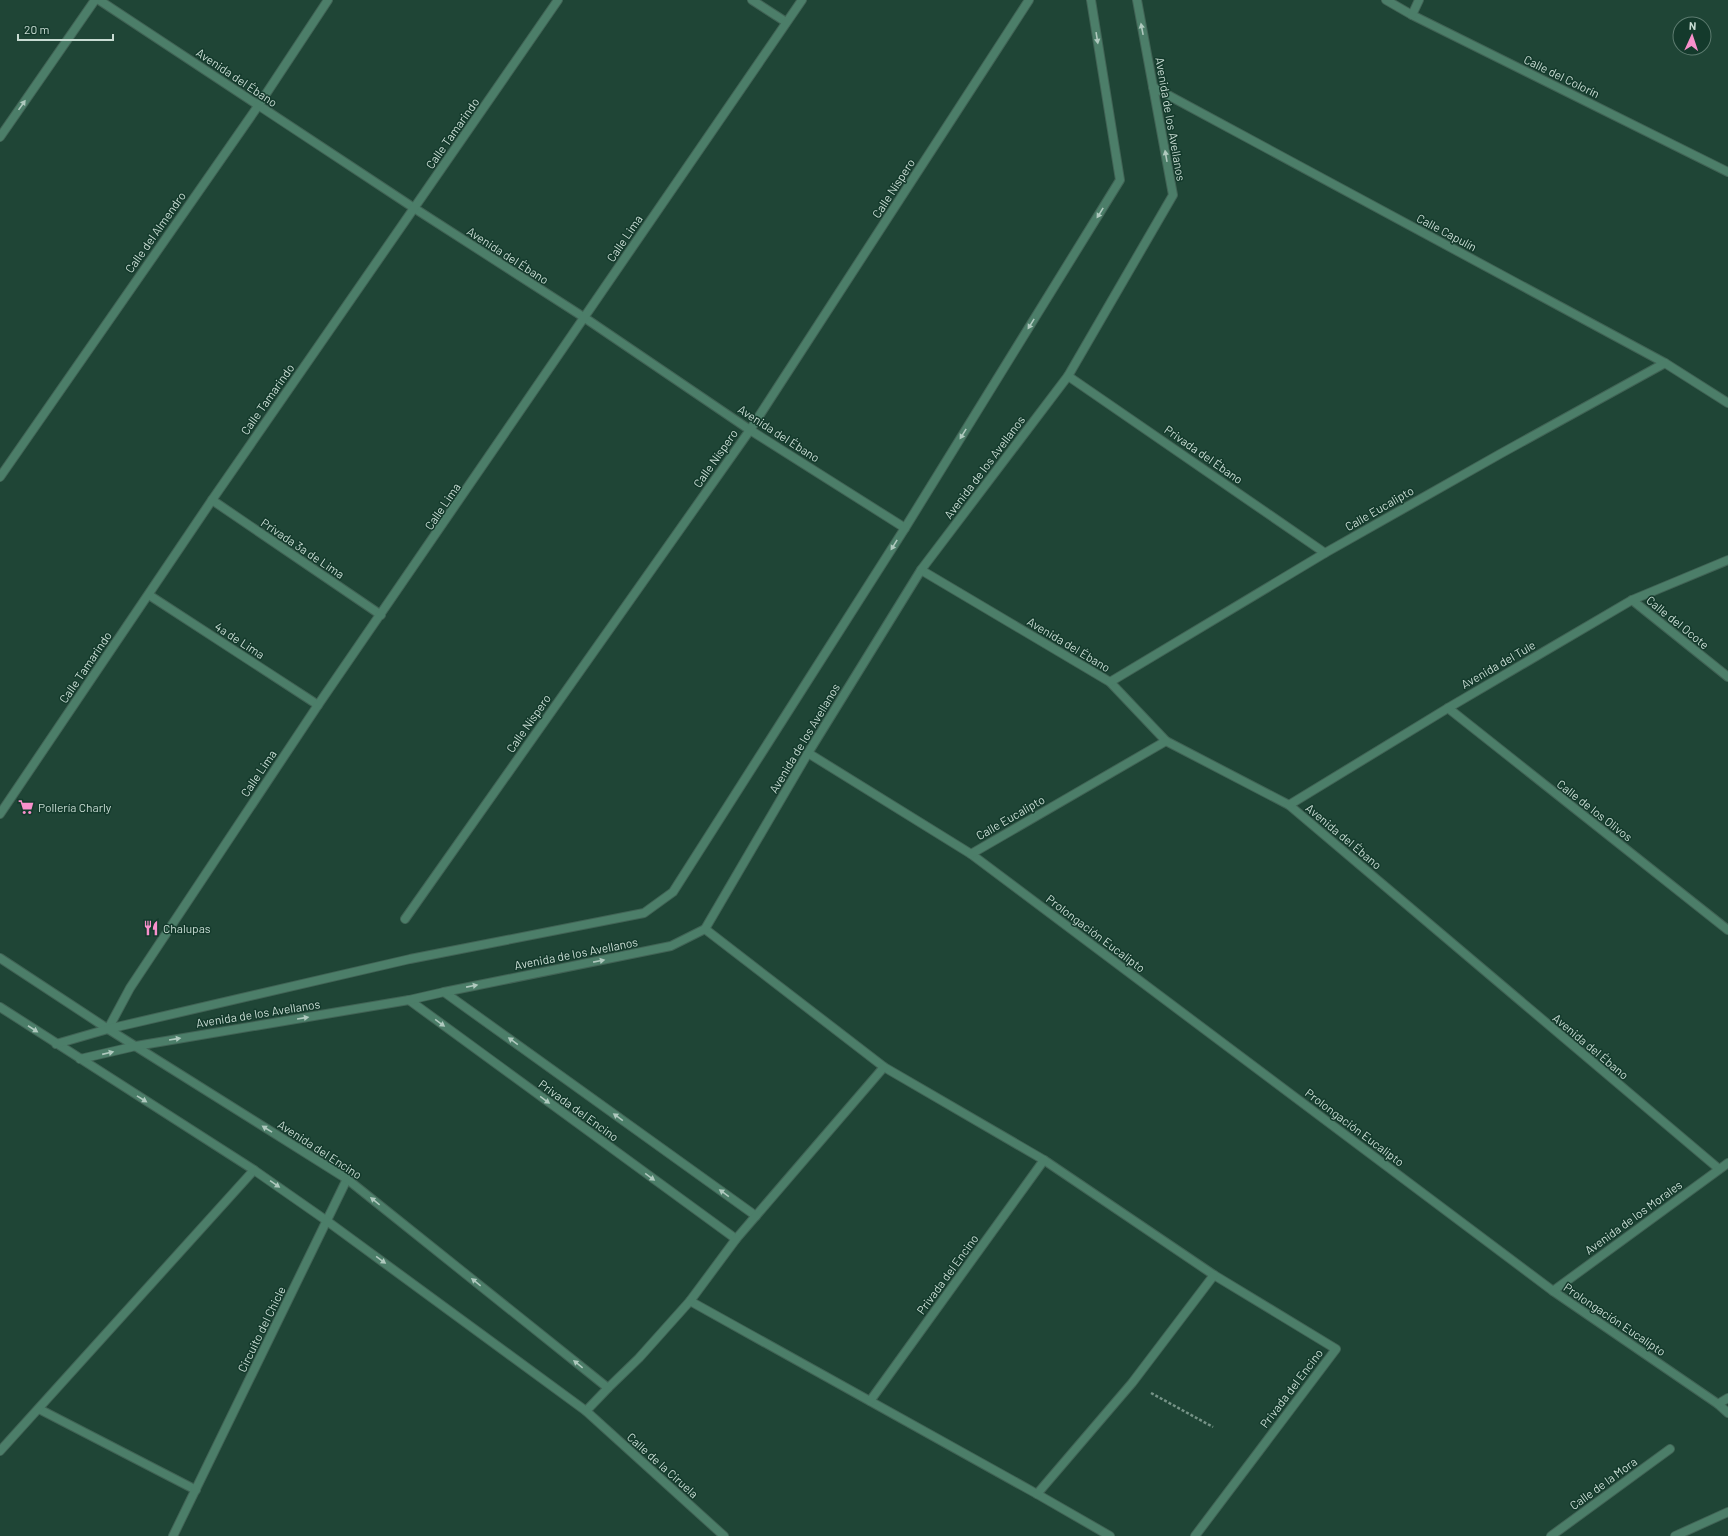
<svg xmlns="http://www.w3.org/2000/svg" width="1728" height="1536" viewBox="0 0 1728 1536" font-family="Barlow,sans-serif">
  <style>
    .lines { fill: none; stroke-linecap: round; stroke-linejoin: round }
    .service-casing { stroke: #416355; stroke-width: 10 }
    .minor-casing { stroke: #416355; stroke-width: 10 }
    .tertiary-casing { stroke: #416355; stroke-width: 10 }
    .path { stroke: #769387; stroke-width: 2.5; stroke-dasharray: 3 2; stroke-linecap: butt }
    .service { stroke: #4c7e69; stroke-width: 8 }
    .minor { stroke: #4c7e69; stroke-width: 8 }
    .tertiary { stroke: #4c7e69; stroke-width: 8 }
    .oneway { fill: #afc9be }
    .labels { text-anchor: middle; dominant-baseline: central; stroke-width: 3; stroke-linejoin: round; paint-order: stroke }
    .street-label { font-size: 12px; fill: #c8dcd3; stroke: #143a2c }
    .poi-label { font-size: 12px; fill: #c8dcd3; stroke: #143a2c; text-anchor: start }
  </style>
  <rect width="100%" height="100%" fill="#1f4536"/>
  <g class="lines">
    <defs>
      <path id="service" d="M1551 1536 1670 1449"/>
      <g id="minor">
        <path d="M99 0 414 208 585 318 750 430 905 528"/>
        <path d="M752 0 786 22"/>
        <path d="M1386 0 1412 15 1728 172"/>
        <path d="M1412 15 1419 0"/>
        <path d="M1153 87 1665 363 1728 403"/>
        <path d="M0 137 95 0"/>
        <path d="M1068 376 1325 553"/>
        <path d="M0 477 258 106 328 0"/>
        <path d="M212 500 381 615"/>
        <path d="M921 570 1110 682 1166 741 1289 805 1719 1169"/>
        <path d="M149 595 318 705"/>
        <path d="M1632 600 1728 677"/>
        <path d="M1110 682 1325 553 1500 454 1665 363"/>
        <path d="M1448 708 1728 930"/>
        <path d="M808 753 971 854 1553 1291 1718 1404 1728 1413"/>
        <path d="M1289 805 1448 708 1632 600 1728 560"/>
        <path d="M0 814 212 500 558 0"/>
        <path d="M971 854 1166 741"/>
        <path d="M405 919 750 430 1029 0"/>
        <path d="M705 929 884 1067 1044 1160 1214 1275 1336 1349 1195 1536"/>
        <path d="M444 992 756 1216"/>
        <path d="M409 1000 736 1239"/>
        <path d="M108 1029 130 988 318 705 802 0"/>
        <path d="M1553 1291 1728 1163"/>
        <path d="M690 1301 1037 1494 1110 1536"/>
        <path d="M608 1388 639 1358 690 1301 736 1239 884 1067"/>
        <path d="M870 1401 1044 1160"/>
        <path d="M1718 1404 1728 1398"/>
        <path d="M39 1409 196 1490"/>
        <path d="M0 1451 254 1170"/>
        <path d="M1037 1494 1132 1383 1214 1275"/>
        <path d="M173 1536 347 1179"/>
      </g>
      <g id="tertiary">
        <path d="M0 958 108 1029 347 1179 608 1388 586 1411"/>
        <path d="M0 1007 254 1170 327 1221 586 1411 724 1536"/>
        <path d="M56 1044 108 1029 410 959 644 913 673 892 905 528 1120 180 1091 0"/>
        <path d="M80 1059 136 1046 409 1000 444 992 671 946 705 929 808 753 921 570 1068 376 1173 195 1137 0"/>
        <path d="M1675 1536 1728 1512"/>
      </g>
    </defs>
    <!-- service casing -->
    <use href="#service" class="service-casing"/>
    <!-- minor casing -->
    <use href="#minor" class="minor-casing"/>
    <!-- tertiary casing -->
    <use href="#tertiary" class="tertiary-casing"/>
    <!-- path -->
    <path class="path" d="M1151 1393 1213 1427"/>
    <!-- service -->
    <use href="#service" class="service"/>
    <!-- minor -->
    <use href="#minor" class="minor"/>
    <!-- tertiary -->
    <use href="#tertiary" class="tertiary"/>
  </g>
  <!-- one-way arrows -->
  <defs><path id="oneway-solid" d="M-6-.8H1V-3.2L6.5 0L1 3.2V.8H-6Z"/></defs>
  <g class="oneway">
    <use href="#oneway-solid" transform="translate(1142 29) rotate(-101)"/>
    <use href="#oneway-solid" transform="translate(1097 38) rotate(81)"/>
    <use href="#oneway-solid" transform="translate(22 105) rotate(-55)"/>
    <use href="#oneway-solid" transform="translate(1166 156) rotate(-100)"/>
    <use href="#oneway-solid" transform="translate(1100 213) rotate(122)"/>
    <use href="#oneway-solid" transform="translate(1031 324) rotate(122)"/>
    <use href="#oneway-solid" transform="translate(963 434) rotate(122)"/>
    <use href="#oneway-solid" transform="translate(894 545) rotate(122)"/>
    <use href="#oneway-solid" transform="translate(599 961) rotate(-11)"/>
    <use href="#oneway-solid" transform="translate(472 986) rotate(-11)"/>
    <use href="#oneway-solid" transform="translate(303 1018) rotate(-9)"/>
    <use href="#oneway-solid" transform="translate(440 1023) rotate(36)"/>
    <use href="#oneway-solid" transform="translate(33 1029) rotate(33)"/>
    <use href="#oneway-solid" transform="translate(175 1039) rotate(-9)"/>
    <use href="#oneway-solid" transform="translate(513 1041) rotate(-144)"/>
    <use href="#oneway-solid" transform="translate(108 1053) rotate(-13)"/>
    <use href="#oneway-solid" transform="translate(142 1099) rotate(32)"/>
    <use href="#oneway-solid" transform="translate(545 1100) rotate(36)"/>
    <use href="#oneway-solid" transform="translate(618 1117) rotate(-144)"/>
    <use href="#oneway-solid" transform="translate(267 1129) rotate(-148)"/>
    <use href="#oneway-solid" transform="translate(650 1177) rotate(36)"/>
    <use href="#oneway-solid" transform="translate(275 1184) rotate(35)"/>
    <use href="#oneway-solid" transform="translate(724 1193) rotate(-144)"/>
    <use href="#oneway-solid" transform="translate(375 1201) rotate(-141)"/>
    <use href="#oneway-solid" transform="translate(381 1260) rotate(36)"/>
    <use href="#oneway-solid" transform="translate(476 1282) rotate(-141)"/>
    <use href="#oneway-solid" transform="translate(578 1364) rotate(-141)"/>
  </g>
  <!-- icons -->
  <defs>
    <symbol id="supermarket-bare" viewBox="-9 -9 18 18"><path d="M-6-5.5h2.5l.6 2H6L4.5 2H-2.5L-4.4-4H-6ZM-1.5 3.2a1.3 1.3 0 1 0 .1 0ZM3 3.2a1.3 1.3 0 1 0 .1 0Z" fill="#f890cc" stroke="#143a2c" stroke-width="2.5" paint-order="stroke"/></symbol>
    <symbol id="restaurant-bare" viewBox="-9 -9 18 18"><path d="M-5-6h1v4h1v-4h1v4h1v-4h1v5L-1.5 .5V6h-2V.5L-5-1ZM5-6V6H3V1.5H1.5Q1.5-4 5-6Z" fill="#f890cc" stroke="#143a2c" stroke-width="2.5" paint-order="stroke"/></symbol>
  </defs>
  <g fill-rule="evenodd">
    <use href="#supermarket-bare" x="15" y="796" width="22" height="22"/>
    <use href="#restaurant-bare" x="140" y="917" width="22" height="22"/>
  </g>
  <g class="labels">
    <!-- street labels -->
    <g class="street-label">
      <text transform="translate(1562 76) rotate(26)">Calle del Colorín</text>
      <text transform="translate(237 77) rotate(34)">Avenida del Ébano</text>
      <text transform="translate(1171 119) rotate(80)">Avenida de los Avellanos</text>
      <text transform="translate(452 133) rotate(-55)">Calle Tamarindo</text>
      <text transform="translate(893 188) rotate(-57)">Calle Níspero</text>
      <text transform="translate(155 232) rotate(-55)">Calle del Almendro</text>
      <text transform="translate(1447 232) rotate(28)">Calle Capulín</text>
      <text transform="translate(624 238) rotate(-56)">Calle Lima</text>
      <text transform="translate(508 255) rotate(33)">Avenida del Ébano</text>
      <text transform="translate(267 399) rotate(-55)">Calle Tamarindo</text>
      <text transform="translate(779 433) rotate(33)">Avenida del Ébano</text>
      <text transform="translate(1204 454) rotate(35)">Privada del Ébano</text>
      <text transform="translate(715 458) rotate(-55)">Calle Níspero</text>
      <text transform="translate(984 467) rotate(-53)">Avenida de los Avellanos</text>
      <text transform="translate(442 506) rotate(-56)">Calle Lima</text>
      <text transform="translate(1379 508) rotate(-30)">Calle Eucalipto</text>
      <text transform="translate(303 548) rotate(34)">Privada 3a de Lima</text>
      <text transform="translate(1678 622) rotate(39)">Calle del Ocote</text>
      <text transform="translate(240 640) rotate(33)">4a de Lima</text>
      <text transform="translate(1069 644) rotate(31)">Avenida del Ébano</text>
      <text transform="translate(1498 664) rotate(-30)">Avenida del Tule</text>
      <text transform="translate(85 667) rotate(-56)">Calle Tamarindo</text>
      <text transform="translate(528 723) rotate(-55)">Calle Níspero</text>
      <text transform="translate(804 738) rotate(-59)">Avenida de los Avellanos</text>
      <text transform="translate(258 773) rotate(-56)">Calle Lima</text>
      <text transform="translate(1595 810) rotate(38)">Calle de los Olivos</text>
      <text transform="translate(1010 817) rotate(-30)">Calle Eucalipto</text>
      <text transform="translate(1344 836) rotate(40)">Avenida del Ébano</text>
      <text transform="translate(1096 933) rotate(37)">Prolongación Eucalipto</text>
      <text transform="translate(576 953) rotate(-11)">Avenida de los Avellanos</text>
      <text transform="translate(258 1013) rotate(-9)">Avenida de los Avellanos</text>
      <text transform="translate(1591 1046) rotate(40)">Avenida del Ébano</text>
      <text transform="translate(579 1110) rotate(36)">Privada del Encino</text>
      <text transform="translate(1355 1127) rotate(37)">Prolongación Eucalipto</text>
      <text transform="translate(320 1149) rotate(33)">Avenida del Encino</text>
      <text transform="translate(1633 1217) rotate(-36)">Avenida de los Morales</text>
      <text transform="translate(947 1274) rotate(-54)">Privada del Encino</text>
      <text transform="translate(1615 1319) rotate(34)">Prolongación Eucalipto</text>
      <text transform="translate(261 1329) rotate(-64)">Circuito del Chicle</text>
      <text transform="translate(1291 1388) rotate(-53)">Privada del Encino</text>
      <text transform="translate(663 1465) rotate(42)">Calle de la Ciruela</text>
      <text transform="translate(1603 1483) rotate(-36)">Calle de la Mora</text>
    </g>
    <!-- poi labels -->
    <g class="poi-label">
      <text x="38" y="807">Pollería Charly</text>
      <text x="163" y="928">Chalupas</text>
    </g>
  </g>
  <!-- north arrow -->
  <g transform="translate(1692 36) rotate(3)"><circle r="19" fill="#143a2c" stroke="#5c7b6f"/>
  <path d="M0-3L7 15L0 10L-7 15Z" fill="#f890cc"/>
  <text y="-6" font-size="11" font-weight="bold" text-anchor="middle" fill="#c8dcd3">N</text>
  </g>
  <!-- scale -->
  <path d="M18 34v6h95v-6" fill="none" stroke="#c8dcd3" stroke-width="2"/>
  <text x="24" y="34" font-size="12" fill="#c8dcd3" stroke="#143a2c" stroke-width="3" paint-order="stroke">20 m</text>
</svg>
